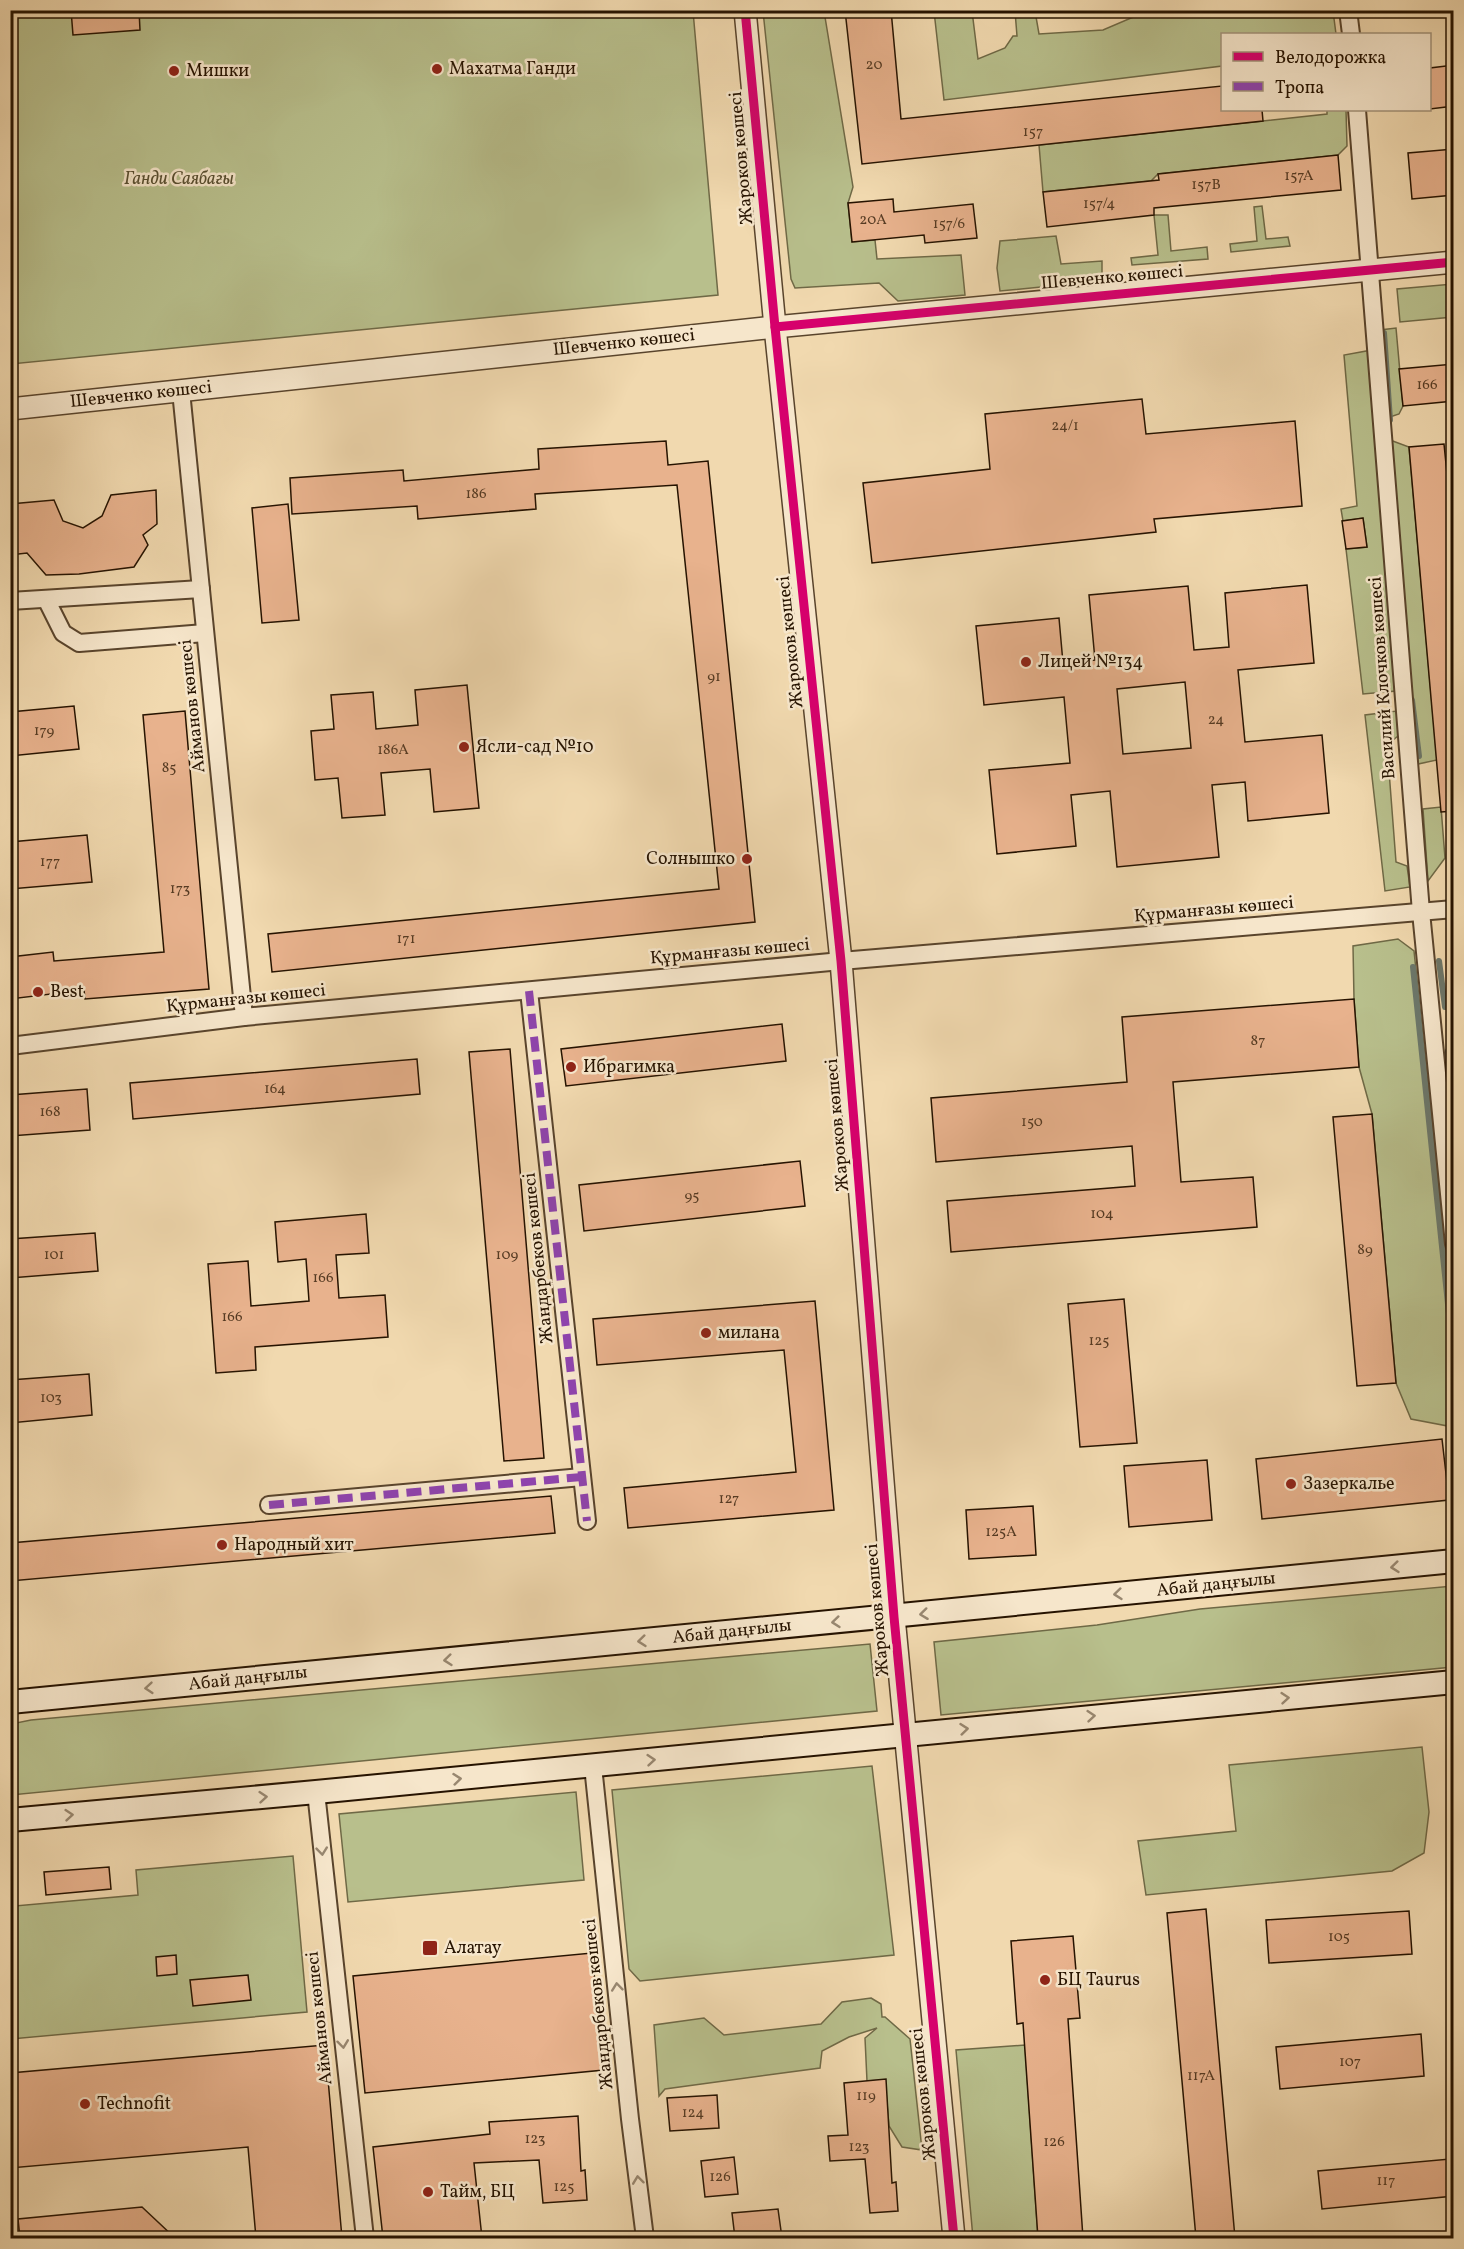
<svg xmlns="http://www.w3.org/2000/svg" width="1464" height="2249" viewBox="0 0 1464 2249" font-family="Vollkorn,serif">
  <style>
    .green { fill: #b8bf8c; stroke: #6f6946; stroke-width: 1.5 }
    .lines { fill: none; stroke-linecap: round; stroke-linejoin: round }
    .stream { stroke: #6c776a; stroke-width: 6 }
    .building { fill: #e8b28d; stroke: #261300; stroke-width: 1.5; fill-rule: evenodd }
    .minor-casing { stroke: #59442c; stroke-width: 20 }
    .tertiary-casing { stroke: #59442c; stroke-width: 24 }
    .secondary-casing { stroke: #261300; stroke-width: 26 }
    .minor { stroke: #f6e6cb; stroke-width: 16 }
    .tertiary { stroke: #f6e6cb; stroke-width: 21 }
    .secondary { stroke: #f6e6cb; stroke-width: 22 }
    .quiet { stroke: #8e44ad; stroke-width: 8; stroke-dasharray: 15 8; stroke-linecap: butt }
    .cycleway-casing { stroke: #f6e6cb; stroke-width: 13 }
    .cycleway { stroke: #d6006c; stroke-width: 9 }
    .oneway { stroke: #988770 }
    .poi-dot { fill: #8f2418; stroke: #f6e6cb; stroke-width: 2 }
    .labels { text-anchor: middle; dominant-baseline: central; stroke-width: 5; stroke-linejoin: round; paint-order: stroke }
    .number-label { font-size: 15px; fill: #563b23 }
    .poi-label { font-size: 18px; fill: #261300; stroke: #f6e6cb; text-anchor: start }
    .street-label { font-size: 18px; fill: #261300; stroke: #f6e6cb }
    .park-label { font-size: 18px; font-style: italic; fill: #594f31; stroke: #f6e6cb }
  </style>
  <rect width="100%" height="100%" fill="#f1d9af"/>
  <filter id="stains"><feTurbulence type="fractalNoise" baseFrequency=".00333" numOctaves="4"/><feColorMatrix values="0 0 0 0 .2 0 0 0 0 .09 0 0 0 0 .02 0 0 0 .5 -.17"/></filter>
  <radialGradient id="worn" r=".72"><stop offset=".6" stop-color="#630" stop-opacity="0"/><stop offset="1" stop-color="#630" stop-opacity=".3"/></radialGradient>
  <!-- green -->
  <g class="green">
    <path d="M10 11H693L718 295 11 364Z"/>
    <path d="M763 11H824L853 187 848 203 852 242 875 240 877 259 961 255 965 295 898 301 879 283 795 288 791 279Z"/>
    <path d="M934 11H972L978 59 1005 48 1013 36H1017L1015 11H1035L1039 34 1103 30 1138 15 1185 11H1333L1336 34H1222V66L944 100Z"/>
    <path d="M1327 110H1346L1347 146 1338 155 1158 174 1151 181 1043 192 1039 145 1327 114Z"/>
    <path d="M1262 206 1266 239 1288 237 1290 246 1231 252 1230 244 1257 241 1254 207Z"/>
    <path d="M1154 215H1168L1171 251 1207 247 1208 259 1132 265 1131 258 1158 255Z"/>
    <path d="M1056 236 1061 264 1102 261V275L1062 277 1061 285 1000 291 997 268 1000 241Z"/>
    <path d="M1453 284V317L1400 322 1397 289Z"/>
    <path d="M1396 328 1403 406 1399 414 1387 418 1380 330Z"/>
    <path d="M1372 350 1396 691 1363 694 1346 549 1367 547 1363 518 1343 521 1341 509 1357 506 1344 355Z"/>
    <path d="M1390 440 1409 447 1437 760 1418 764Z"/>
    <path d="M1397 711 1398 736 1387 745 1396 862 1407 866 1410 887 1385 891 1365 715Z"/>
    <path d="M1441 807 1445 858 1428 881 1423 809Z"/>
    <path d="M1398 939 1414 951 1453 1323V1427L1411 1419 1396 1383 1372 1114 1359 1067 1354 999 1353 946Z"/>
    <path d="M1453 1586V1667L941 1715 934 1642 1097 1625 1200 1609Z"/>
    <path d="M870 1644 877 1711 11 1795V1724L31 1720Z"/>
    <path d="M1422 1747 1429 1812 1424 1853 1392 1871 1146 1895 1138 1841 1236 1831 1229 1765Z"/>
    <path d="M872 1766 894 1955 640 1981 629 1969 612 1790Z"/>
    <path d="M576 1792 584 1880 348 1902 339 1814Z"/>
    <path d="M293 1856 307 2012 11 2039V1882H12L15 1906 138 1895 136 1870Z"/>
    <path d="M871 1998 881 2004 882 2017H885L910 2039 922 2150 902 2147 889 2126 885 2080 867 2081 865 2038 877 2028 849 2037 822 2051 820 2068 665 2089 659 2096 654 2025 704 2018 724 2035 821 2024 842 2002Z"/>
    <path d="M1025 2045 1038 2238H973L956 2050Z"/>
  </g>
  <g class="lines">
    <!-- stream -->
    <g class="stream">
      <path d="M1384 333 1390 420"/>
      <path d="M1412 700 1419 756"/>
      <path d="M1439 961 1445 1007"/>
      <path d="M1413 967 1454 1362"/>
      <path d="M1448 1051 1454 1115"/>
    </g>
  </g>
  <!-- building -->
  <g class="building">
    <path d="M71 10H139L140 30 73 35Z"/>
    <path d="M845 10H891L901 119 1222 86V110H1262L1263 121 862 164Z"/>
    <path d="M1454 65V106L1430 109V68Z"/>
    <path d="M1454 149V195L1412 199 1408 153Z"/>
    <path d="M1338 155 1341 190 1154 208V215L1047 227 1043 192 1159 180 1158 174Z"/>
    <path d="M893 199 894 212 973 204 977 238 925 243 924 235 852 242 848 203Z"/>
    <path d="M1454 364V401L1403 406 1399 369Z"/>
    <path d="M1142 399 1146 434 1295 421 1302 506 1154 519 1156 532 872 563 863 483 990 469 985 414Z"/>
    <path d="M666 441 668 465 708 461 755 922 272 972 268 934 719 889 677 485 535 494 536 509 418 519 417 506 292 514 290 478 403 470 404 481 539 469 538 449Z"/>
    <path d="M1444 444 1454 544V811L1441 812 1409 447Z"/>
    <path d="M156 490 157 524 143 535 148 545 134 567 79 574 46 575 27 553 10 555V504L54 500 63 521 83 528 102 516 111 495Z"/>
    <path d="M288 504 299 620 262 623 252 508Z"/>
    <path d="M1363 518 1367 547 1346 549 1342 521Z"/>
    <path d="M1307 585 1314 663 1238 670 1245 742 1322 735 1329 813 1248 821 1245 782 1212 785 1219 857 1117 867 1110 791 1071 795 1076 846 997 854 989 770 1070 763 1064 697 984 705 976 626 1059 618 1063 663 1095 660 1089 595 1188 586 1194 650 1229 647 1225 593ZM1185 682 1191 748 1123 754 1117 689Z"/>
    <path d="M467 685 479 808 434 812 430 769 381 773 385 815 342 818 338 778 315 780 311 731 334 729 331 695 373 692 376 729 418 725 415 690Z"/>
    <path d="M74 706 79 749 10 756V712Z"/>
    <path d="M185 711 209 989 85 999 84 990 10 999V957L53 952 54 961 164 952 143 715Z"/>
    <path d="M87 835 92 882 10 889V842Z"/>
    <path d="M1354 999 1359 1067 1173 1082 1181 1182 1253 1177 1257 1227 951 1252 947 1201 1135 1186 1132 1146 936 1162 931 1098 1127 1082 1122 1017Z"/>
    <path d="M782 1024 786 1061 566 1086 561 1049Z"/>
    <path d="M510 1049 544 1458 504 1461 469 1052Z"/>
    <path d="M417 1059 420 1094 133 1119 130 1083Z"/>
    <path d="M87 1089 90 1130 10 1136V1095Z"/>
    <path d="M1372 1114 1396 1383 1357 1386 1333 1117Z"/>
    <path d="M800 1161 805 1206 584 1231 579 1185Z"/>
    <path d="M366 1214 369 1253 336 1255 339 1298 385 1295 388 1337 255 1347 256 1370 216 1373 208 1264 248 1261 251 1306 309 1301 306 1259 278 1262 275 1222Z"/>
    <path d="M95 1233 98 1271 10 1278V1239Z"/>
    <path d="M1124 1299 1137 1443 1080 1447 1068 1304Z"/>
    <path d="M815 1301 834 1510 628 1528 624 1488 796 1472 784 1350 597 1365 593 1319Z"/>
    <path d="M89 1374 92 1415 10 1423V1380Z"/>
    <path d="M1442 1439 1449 1500 1262 1519 1256 1459Z"/>
    <path d="M1207 1460 1212 1520 1129 1527 1124 1466Z"/>
    <path d="M551 1496 555 1533 10 1581V1543Z"/>
    <path d="M1033 1506 1036 1555 969 1559 966 1510Z"/>
    <path d="M109 1867 111 1889 46 1895 44 1872Z"/>
    <path d="M1206 1909 1235 2238H1196L1167 1913Z"/>
    <path d="M1409 1911 1412 1954 1269 1963 1266 1920Z"/>
    <path d="M1073 1936 1080 2018 1068 2019 1083 2238H1038L1023 2023 1017 2024 1011 1941Z"/>
    <path d="M592 1953 604 2070 365 2093 353 1976Z"/>
    <path d="M176 1955 177 1974 157 1976 156 1957Z"/>
    <path d="M248 1975 251 2000 193 2006 190 1980Z"/>
    <path d="M1421 2034 1424 2076 1280 2089 1276 2047Z"/>
    <path d="M325 2045 342 2238H256L248 2147 10 2168V2073Z"/>
    <path d="M886 2079 892 2183 896 2182 898 2211 870 2213 865 2159 830 2161 828 2136 848 2135 844 2083Z"/>
    <path d="M717 2095 719 2128 670 2131 667 2098Z"/>
    <path d="M578 2116 581 2171 585 2170 587 2200 543 2203 539 2160 474 2163 482 2238H383L373 2147 490 2134 489 2122Z"/>
    <path d="M734 2157 738 2194 705 2197 701 2161Z"/>
    <path d="M1450 2159 1454 2196 1322 2209 1318 2171Z"/>
    <path d="M142 2207 175 2238H20L18 2219Z"/>
    <path d="M778 2209 782 2238H735L732 2213Z"/>
  </g>
  <g class="lines">
    <defs>
      <g id="minor">
        <path d="M1348 10 1351 34"/>
        <path d="M1357 110 1421 912 1454 1244"/>
        <path d="M181 391 244 1017"/>
        <path d="M46 599 63 633 79 643 205 633"/>
        <path d="M10 601 201 589"/>
        <path d="M529 991 587 1521"/>
        <path d="M10 1046 244 1017 841 961 1454 909"/>
        <path d="M269 1505 582 1477"/>
        <path d="M593 1766 630 2119 645 2238"/>
        <path d="M316 1792 365 2238"/>
      </g>
      <g id="tertiary">
        <path d="M745 10 775 327 841 961 894 1617 954 2238"/>
        <path d="M10 409 775 327 1454 262"/>
      </g>
      <g id="secondary">
        <path d="M10 1702 1454 1561"/>
        <path d="M10 1820 316 1792 1454 1682"/>
      </g>
    </defs>
    <!-- minor casing -->
    <use href="#minor" class="minor-casing"/>
    <!-- tertiary casing -->
    <use href="#tertiary" class="tertiary-casing"/>
    <!-- secondary casing -->
    <use href="#secondary" class="secondary-casing"/>
    <!-- minor -->
    <use href="#minor" class="minor"/>
    <!-- tertiary -->
    <use href="#tertiary" class="tertiary"/>
    <!-- secondary -->
    <use href="#secondary" class="secondary"/>
    <!-- quiet -->
    <g class="quiet">
      <path d="M529 991 587 1521"/>
      <path d="M269 1505 582 1477"/>
    </g>
    <defs>
      <g id="cycleway">
        <path d="M745 10 775 327 841 961 894 1617 954 2238"/>
        <path d="M775 327 1454 262"/>
      </g>
    </defs>
    <!-- cycleway casing -->
    <use href="#cycleway" class="cycleway-casing"/>
    <!-- cycleway -->
    <use href="#cycleway" class="cycleway"/>
  </g>
  <!-- one-way arrows -->
  <defs><path id="oneway-chevron" d="M-2-3.5L2.5 0L-2 3.5" fill="none" stroke-width="1.6" stroke-linecap="round" stroke-linejoin="round" transform="scale(1.5)"/></defs>
  <g class="oneway">
    <use href="#oneway-chevron" transform="translate(1395 1567) rotate(174)"/>
    <use href="#oneway-chevron" transform="translate(1118 1594) rotate(174)"/>
    <use href="#oneway-chevron" transform="translate(924 1614) rotate(173)"/>
    <use href="#oneway-chevron" transform="translate(836 1622) rotate(174)"/>
    <use href="#oneway-chevron" transform="translate(642 1641) rotate(174)"/>
    <use href="#oneway-chevron" transform="translate(448 1660) rotate(174)"/>
    <use href="#oneway-chevron" transform="translate(149 1688) rotate(175)"/>
    <use href="#oneway-chevron" transform="translate(1285 1698) rotate(-5)"/>
    <use href="#oneway-chevron" transform="translate(1091 1716) rotate(-5)"/>
    <use href="#oneway-chevron" transform="translate(964 1729) rotate(-6)"/>
    <use href="#oneway-chevron" transform="translate(651 1760) rotate(-5)"/>
    <use href="#oneway-chevron" transform="translate(457 1779) rotate(-6)"/>
    <use href="#oneway-chevron" transform="translate(263 1797) rotate(-5)"/>
    <use href="#oneway-chevron" transform="translate(69 1815) rotate(-5)"/>
    <use href="#oneway-chevron" transform="translate(322 1851) rotate(84)"/>
    <use href="#oneway-chevron" transform="translate(617 1987) rotate(-96)"/>
    <use href="#oneway-chevron" transform="translate(343 2044) rotate(83)"/>
    <use href="#oneway-chevron" transform="translate(638 2180) rotate(-97)"/>
  </g>
  <!-- markers -->
  <g class="poi-dot">
    <circle cx="437" cy="69" r="6"/>
    <circle cx="174" cy="71" r="6"/>
    <circle cx="1026" cy="662" r="6"/>
    <circle cx="464" cy="747" r="6"/>
    <circle cx="747" cy="859" r="6"/>
    <circle cx="38" cy="992" r="6"/>
    <circle cx="571" cy="1067" r="6"/>
    <circle cx="706" cy="1333" r="6"/>
    <circle cx="1291" cy="1484" r="6"/>
    <circle cx="222" cy="1545" r="6"/>
    <rect x="422" y="1940" width="16" height="16" rx="3"/>
    <circle cx="1045" cy="1980" r="6"/>
    <circle cx="85" cy="2104" r="6"/>
    <circle cx="428" cy="2192" r="6"/>
  </g>
  <g class="labels">
    <!-- number labels -->
    <g class="number-label">
      <text x="874" y="65">20</text>
      <text x="1033" y="132">157</text>
      <text x="1299" y="176">157А</text>
      <text x="1206" y="185">157В</text>
      <text x="1099" y="204">157/4</text>
      <text x="873" y="220">20А</text>
      <text x="949" y="224">157/6</text>
      <text x="1427" y="385">166</text>
      <text x="1065" y="426">24/1</text>
      <text x="476" y="494">186</text>
      <text x="714" y="677">91</text>
      <text x="1216" y="720">24</text>
      <text x="44" y="731">179</text>
      <text x="393" y="750">186А</text>
      <text x="169" y="768">85</text>
      <text x="50" y="862">177</text>
      <text x="180" y="889">173</text>
      <text x="406" y="939">171</text>
      <text x="1258" y="1041">87</text>
      <text x="275" y="1089">164</text>
      <text x="50" y="1112">168</text>
      <text x="1032" y="1122">150</text>
      <text x="692" y="1196">95</text>
      <text x="1102" y="1214">104</text>
      <text x="1365" y="1250">89</text>
      <text x="54" y="1255">101</text>
      <text x="507" y="1255">109</text>
      <text x="323" y="1278">166</text>
      <text x="232" y="1317">166</text>
      <text x="1099" y="1341">125</text>
      <text x="51" y="1398">103</text>
      <text x="729" y="1499">127</text>
      <text x="1001" y="1532">125А</text>
      <text x="1339" y="1937">105</text>
      <text x="1350" y="2062">107</text>
      <text x="1201" y="2076">117А</text>
      <text x="866" y="2096">119</text>
      <text x="693" y="2113">124</text>
      <text x="535" y="2139">123</text>
      <text x="1054" y="2142">126</text>
      <text x="859" y="2147">123</text>
      <text x="720" y="2177">126</text>
      <text x="1386" y="2181">117</text>
      <text x="564" y="2187">125</text>
    </g>
    <!-- poi labels -->
    <g class="poi-label">
      <text x="449" y="69">Махатма Ганди</text>
      <text x="186" y="71">Мишки</text>
      <text x="1038" y="662">Лицей №134</text>
      <text x="476" y="747">Ясли-сад №10</text>
      <text x="735" y="859" text-anchor="end">Солнышко</text>
      <text x="50" y="992">Best</text>
      <text x="583" y="1067">Ибрагимка</text>
      <text x="718" y="1333">милана</text>
      <text x="1303" y="1484">Зазеркалье</text>
      <text x="234" y="1545">Народный хит</text>
      <text x="444" y="1948">Алатау</text>
      <text x="1057" y="1980">БЦ Taurus</text>
      <text x="97" y="2104">Technofit</text>
      <text x="440" y="2192">Тайм, БЦ</text>
    </g>
    <!-- street labels -->
    <g class="street-label">
      <text transform="translate(742 158) rotate(-95)">Жароков көшесі</text>
      <text transform="translate(1112 278) rotate(-5)">Шевченко көшесі</text>
      <text transform="translate(624 343) rotate(-6)">Шевченко көшесі</text>
      <text transform="translate(141 395) rotate(-6)">Шевченко көшесі</text>
      <text transform="translate(791 642) rotate(-96)">Жароков көшесі</text>
      <text transform="translate(1383 678) rotate(-94)">Василий Клочков көшесі</text>
      <text transform="translate(193 706) rotate(-96)">Айманов көшесі</text>
      <text transform="translate(1214 910) rotate(-5)">Құрманғазы көшесі</text>
      <text transform="translate(730 952) rotate(-5)">Құрманғазы көшесі</text>
      <text transform="translate(246 999) rotate(-6)">Құрманғазы көшесі</text>
      <text transform="translate(838 1125) rotate(-95)">Жароков көшесі</text>
      <text transform="translate(539 1258) rotate(-96)">Жандарбеков көшесі</text>
      <text transform="translate(1216 1585) rotate(-6)">Абай даңғылы</text>
      <text transform="translate(878 1610) rotate(-95)">Жароков көшесі</text>
      <text transform="translate(732 1632) rotate(-6)">Абай даңғылы</text>
      <text transform="translate(248 1679) rotate(-6)">Абай даңғылы</text>
      <text transform="translate(599 2004) rotate(-96)">Жандарбеков көшесі</text>
      <text transform="translate(320 2018) rotate(-96)">Айманов көшесі</text>
      <text transform="translate(924 2094) rotate(-96)">Жароков көшесі</text>
    </g>
    <!-- park labels -->
    <g class="park-label">
      <text x="179" y="179">Ганди Саябағы</text>
    </g>
  </g>
  <!-- margin -->
  <rect width="1464" height="2249" fill="none" stroke="#f1d9af" stroke-width="36"/>
  <rect x="12" y="12" width="1440" height="2225" fill="none" stroke="#261300" stroke-width="3"/>
  <rect x="18" y="18" width="1428" height="2213" fill="none" stroke="#261300" stroke-width="1.5"/>
  <!-- legend -->
  <rect x="1221" y="33" width="210" height="78" fill="#f6e6cb" stroke="#a3927a" stroke-width="1.5"/>
  <rect x="1233" y="52" width="30" height="9" fill="#d6006c" stroke="#a3927a" stroke-width="1.5"/>
  <text x="1275" y="63" font-size="18" fill="#261300">Велодорожка</text>
  <rect x="1233" y="82" width="30" height="9" fill="#8e44ad" stroke="#a3927a" stroke-width="1.5"/>
  <text x="1275" y="93" font-size="18" fill="#261300">Тропа</text>
  <rect width="100%" height="100%" filter="url(#stains)"/>
  <rect width="100%" height="100%" fill="url(#worn)"/>
</svg>
